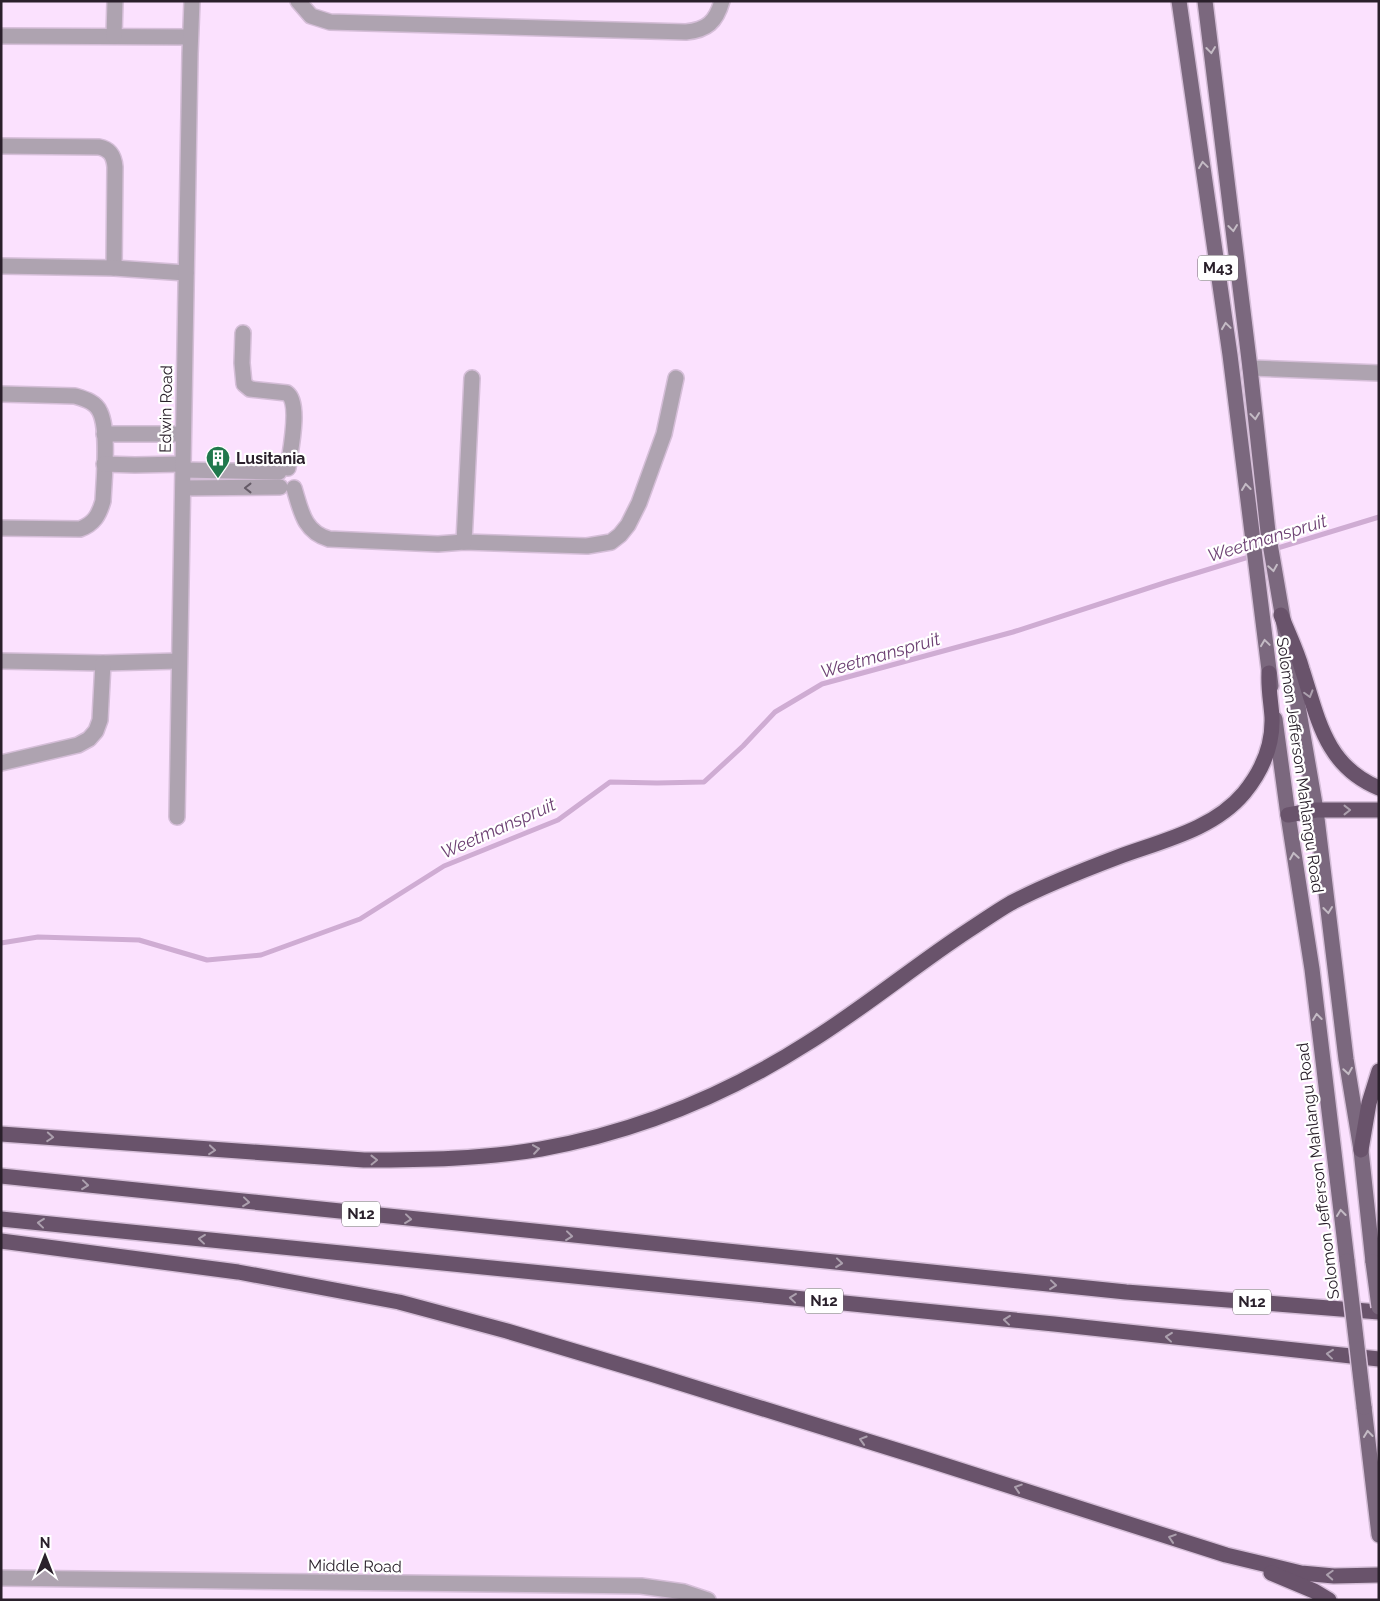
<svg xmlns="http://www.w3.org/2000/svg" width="1380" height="1601" viewBox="0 0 1380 1601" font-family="Raleway,sans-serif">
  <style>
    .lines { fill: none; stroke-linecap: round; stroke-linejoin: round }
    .stream { stroke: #cfacd3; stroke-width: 5 }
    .minor-casing { stroke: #d5bed8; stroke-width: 18 }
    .primary-casing { stroke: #d5bed8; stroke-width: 18 }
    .motorway-casing { stroke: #d5bed8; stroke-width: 18 }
    .minor { stroke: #aea3b0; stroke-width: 15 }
    .primary { stroke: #7b687e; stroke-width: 15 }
    .motorway { stroke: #69536b; stroke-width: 15 }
    .primary-bridge-casing { stroke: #d5bed8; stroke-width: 18; stroke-linecap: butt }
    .primary-bridge { stroke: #7b687e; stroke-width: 15 }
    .oneway { stroke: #c4bbc5 }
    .oneway2 { stroke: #655b67 }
    .oneway3 { stroke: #aca0ae }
    .labels { text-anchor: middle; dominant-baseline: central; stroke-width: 4.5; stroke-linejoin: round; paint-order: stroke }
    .shield { fill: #fff; stroke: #6a636b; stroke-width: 1 }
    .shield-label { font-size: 15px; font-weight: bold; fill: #2a202b }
    .street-label { font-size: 16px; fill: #2a202b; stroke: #fff }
    .poi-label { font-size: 16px; font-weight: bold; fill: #2a202b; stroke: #fff; text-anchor: start }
    .water-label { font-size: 18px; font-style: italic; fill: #6e4274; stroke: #fff }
  </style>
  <rect width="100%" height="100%" fill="#fbe1fe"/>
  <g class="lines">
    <!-- stream -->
    <path class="stream" d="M1 943 38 937 139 940 207 960 261 955 360 919 444 866 558 820 610 782 657 783 704 782 743 746 775 712 822 684 1013 632 1167 582 1379 517"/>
    <defs>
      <g id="minor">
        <path d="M298 1 311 16 330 22 686 32C707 30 716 22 722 1"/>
        <path d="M1 36 190 37"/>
        <path d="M114 36 115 1"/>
        <path d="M1 146 99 147C110 149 114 156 115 167L114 268"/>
        <path d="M1 266 114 268 186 273"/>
        <path d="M243 333 242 363 244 384 250 389 287 393C301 403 290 452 288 468"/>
        <path d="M1250 368 1379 373"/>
        <path d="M1 394 75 396C85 399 96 402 100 412 109 430 104 480 103 501 99 515 94 524 80 529L1 528"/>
        <path d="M104 434H183"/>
        <path d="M104 464 135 465 183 464"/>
        <path d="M183 470 279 472"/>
        <path d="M183 488 280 487"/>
        <path d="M294 488C301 511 304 532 329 539L438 544 464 542 587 546 611 542 620 535 628 525 639 503 664 434 676 378"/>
        <path d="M464 542 472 378"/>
        <path d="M1 661 103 663 179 661"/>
        <path d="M1 763 78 745 89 739 96 731 100 720 103 663"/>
        <path d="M177 817 190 54 192 1"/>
        <path d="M1 1578 641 1586 684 1592 708 1600"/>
      </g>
      <g id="primary">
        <path d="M1179 1 1230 355 1271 686"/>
        <path d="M1205 1 1250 368 1268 532 1316 810 1346 1059 1361 1150 1373 1262"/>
        <path d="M1275 719 1288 815 1312 969 1347 1261"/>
        <path d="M1364 1407 1379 1535"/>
      </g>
      <g id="motorway">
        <path d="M1281 615C1288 633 1297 651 1302 669 1318 718 1325 766 1379 788"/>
        <path d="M1288 815 1316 810H1379"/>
        <path d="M1 1134 364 1160C423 1160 483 1159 541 1149 635 1132 726 1095 806 1044 863 1009 914 966 969 930 983 921 997 911 1011 903 1045 885 1081 871 1118 857 1161 841 1213 830 1244 793 1262 771 1273 745 1272 717 1271 702 1268 688 1269 673"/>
        <path d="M1361 1150 1369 1103 1379 1071"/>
        <path d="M1 1176 1126 1292 1379 1312"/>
        <path d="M1 1219 1054 1324 1379 1359"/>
        <path d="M1 1241 238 1272 399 1302 507 1331 651 1374 922 1458 1226 1555 1301 1573 1334 1576 1379 1575"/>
        <path d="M1271 1573 1314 1591 1329 1600"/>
      </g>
    </defs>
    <!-- minor casing -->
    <use href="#minor" class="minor-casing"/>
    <!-- primary casing -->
    <use href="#primary" class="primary-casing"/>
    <!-- motorway casing -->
    <use href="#motorway" class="motorway-casing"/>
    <!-- minor -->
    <use href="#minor" class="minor"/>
    <!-- primary -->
    <use href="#primary" class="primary"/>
    <!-- motorway -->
    <use href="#motorway" class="motorway"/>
    <defs>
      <g id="primary-bridge">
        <path d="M1347 1261 1364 1407"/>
        <path d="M1373 1262 1379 1307"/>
      </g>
    </defs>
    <!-- primary-bridge casing -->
    <use href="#primary-bridge" class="primary-bridge-casing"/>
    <!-- primary-bridge -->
    <use href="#primary-bridge" class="primary-bridge"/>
  </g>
  <!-- one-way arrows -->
  <defs><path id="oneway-chevron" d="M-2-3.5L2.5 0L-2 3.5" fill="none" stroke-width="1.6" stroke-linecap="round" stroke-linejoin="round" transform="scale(1.25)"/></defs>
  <g class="oneway">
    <use href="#oneway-chevron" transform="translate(1211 50) rotate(83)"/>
    <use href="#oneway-chevron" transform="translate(1203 165) rotate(-98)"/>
    <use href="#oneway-chevron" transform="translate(1233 228) rotate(83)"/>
    <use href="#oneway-chevron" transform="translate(1226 326) rotate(-98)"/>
    <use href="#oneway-chevron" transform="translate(1255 416) rotate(84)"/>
    <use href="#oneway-chevron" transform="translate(1246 487) rotate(-97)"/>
    <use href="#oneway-chevron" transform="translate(1273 568) rotate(81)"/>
    <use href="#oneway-chevron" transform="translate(1265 643) rotate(-98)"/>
    <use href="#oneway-chevron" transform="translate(1294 856) rotate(-99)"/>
    <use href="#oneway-chevron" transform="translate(1328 910) rotate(83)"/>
    <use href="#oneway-chevron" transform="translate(1317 1017) rotate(-97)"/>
    <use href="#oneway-chevron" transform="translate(1348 1071) rotate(81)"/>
    <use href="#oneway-chevron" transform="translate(1341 1213) rotate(-97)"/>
    <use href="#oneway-chevron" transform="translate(1368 1434) rotate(-96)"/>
  </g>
  <use class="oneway2" href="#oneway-chevron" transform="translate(248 488) rotate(180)"/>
  <g class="oneway3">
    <use href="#oneway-chevron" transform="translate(1309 694) rotate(74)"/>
    <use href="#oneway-chevron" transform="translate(1347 810)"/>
    <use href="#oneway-chevron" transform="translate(50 1137) rotate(4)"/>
    <use href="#oneway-chevron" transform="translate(536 1149) rotate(-8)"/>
    <use href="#oneway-chevron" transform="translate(212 1150) rotate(5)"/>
    <use href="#oneway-chevron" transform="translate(374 1160) rotate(-1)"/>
    <use href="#oneway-chevron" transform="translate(85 1185) rotate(6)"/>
    <use href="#oneway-chevron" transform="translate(246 1202) rotate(6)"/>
    <use href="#oneway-chevron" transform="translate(408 1219) rotate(6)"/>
    <use href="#oneway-chevron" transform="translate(41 1223) rotate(-174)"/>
    <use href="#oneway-chevron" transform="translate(569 1236) rotate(6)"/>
    <use href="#oneway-chevron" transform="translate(202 1239) rotate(-174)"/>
    <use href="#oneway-chevron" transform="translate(839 1263) rotate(6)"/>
    <use href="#oneway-chevron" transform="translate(1053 1285) rotate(6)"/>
    <use href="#oneway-chevron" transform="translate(793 1298) rotate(-174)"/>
    <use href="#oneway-chevron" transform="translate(1007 1320) rotate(-174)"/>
    <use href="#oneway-chevron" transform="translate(1169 1337) rotate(-174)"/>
    <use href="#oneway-chevron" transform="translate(1330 1354) rotate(-174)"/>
    <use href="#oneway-chevron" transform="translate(863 1440) rotate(-163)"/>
    <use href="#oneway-chevron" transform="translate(1018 1488) rotate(-162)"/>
    <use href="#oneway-chevron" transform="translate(1172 1538) rotate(-162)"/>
    <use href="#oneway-chevron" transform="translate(1330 1575) rotate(-177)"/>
  </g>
  <!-- icons -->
  <defs>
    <symbol id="building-pin" viewBox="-11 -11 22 30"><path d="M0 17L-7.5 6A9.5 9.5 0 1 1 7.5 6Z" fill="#20784c" stroke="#fff"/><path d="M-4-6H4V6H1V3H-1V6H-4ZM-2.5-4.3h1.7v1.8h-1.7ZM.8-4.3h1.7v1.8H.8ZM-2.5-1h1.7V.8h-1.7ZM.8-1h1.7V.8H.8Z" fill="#fff"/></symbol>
  </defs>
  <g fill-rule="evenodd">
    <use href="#building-pin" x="204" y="444" width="28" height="38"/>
  </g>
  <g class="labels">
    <!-- shield labels -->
    <g class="shield">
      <rect x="1198" y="255.5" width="40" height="25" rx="4"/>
      <rect x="342" y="1201.5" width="38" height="25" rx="4"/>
      <rect x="805" y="1288.5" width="38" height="25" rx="4"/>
      <rect x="1233" y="1289.5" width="38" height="25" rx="4"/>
    </g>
    <g class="shield-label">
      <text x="1218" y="268">M43</text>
      <text x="361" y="1214">N12</text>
      <text x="824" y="1301">N12</text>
      <text x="1252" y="1302">N12</text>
    </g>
    <!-- street labels -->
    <g class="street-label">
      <text transform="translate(166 409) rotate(-89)">Edwin Road</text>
      <text transform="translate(1300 765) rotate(82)">Solomon Jefferson Mahlangu Road</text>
      <text transform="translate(1318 1171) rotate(-97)">Solomon Jefferson Mahlangu Road</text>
      <text transform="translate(355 1566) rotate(1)">Middle Road</text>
    </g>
    <!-- poi labels -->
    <g class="poi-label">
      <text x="236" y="458">Lusitania</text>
    </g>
    <!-- water labels -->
    <g class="water-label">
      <text transform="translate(1267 538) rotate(-17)">Weetmanspruit</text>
      <text transform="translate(880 655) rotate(-16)">Weetmanspruit</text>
      <text transform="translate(498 828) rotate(-24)">Weetmanspruit</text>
    </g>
  </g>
  <!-- border -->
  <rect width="1380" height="1601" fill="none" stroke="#2a202b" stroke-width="5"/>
  <!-- north arrow -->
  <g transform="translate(45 1556)" stroke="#ffffff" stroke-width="4" paint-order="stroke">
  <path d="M0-4L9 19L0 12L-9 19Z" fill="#2a202b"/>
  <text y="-8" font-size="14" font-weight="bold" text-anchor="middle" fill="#2a202b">N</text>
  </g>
</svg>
